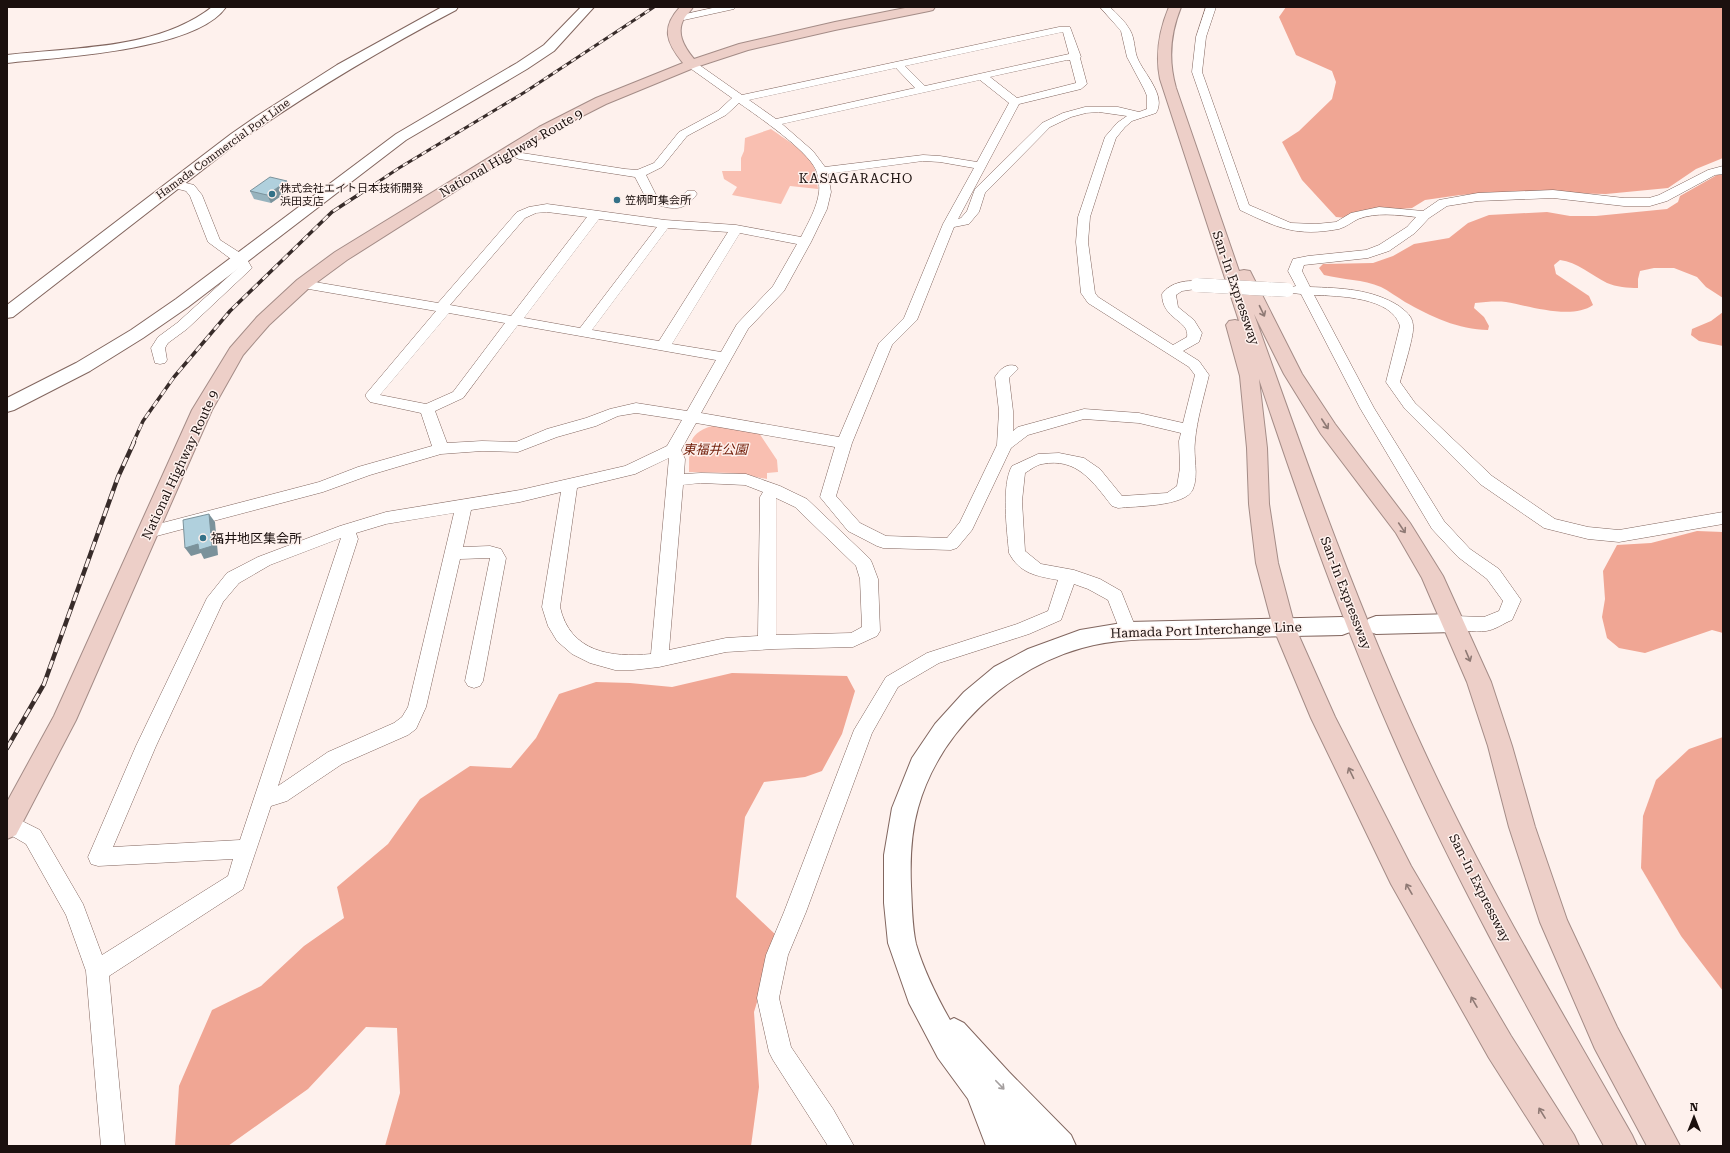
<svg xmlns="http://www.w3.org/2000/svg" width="1730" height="1153" viewBox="0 0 1730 1153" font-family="'Roboto Serif','Noto Sans JP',serif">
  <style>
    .green { fill: #f9bfb1 }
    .forest { fill: #f0a694 }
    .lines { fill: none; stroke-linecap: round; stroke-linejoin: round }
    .street-casing { stroke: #82665f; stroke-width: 1 }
    .secondary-casing { stroke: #82665f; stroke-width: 2 }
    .highway-casing { stroke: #a48c87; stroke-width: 2 }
    .street { fill: #fff; fill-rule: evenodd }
    .secondary { fill: #fff; fill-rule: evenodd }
    .highway { fill: #edcfc8; fill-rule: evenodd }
    .rail-far2-casing { stroke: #382c2a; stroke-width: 3 }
    .rail-far1-casing { stroke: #382c2a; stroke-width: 3.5 }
    .rail-casing { stroke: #382c2a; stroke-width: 4.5 }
    .rail-far2 { stroke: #fef1ed; stroke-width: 2; stroke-dasharray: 5.5; stroke-linecap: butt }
    .rail-far1 { stroke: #fef1ed; stroke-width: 2.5; stroke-dasharray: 7; stroke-linecap: butt }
    .rail { stroke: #fef1ed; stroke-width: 3; stroke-dasharray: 9; stroke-linecap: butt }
    .street-bridge-casing { stroke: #82665f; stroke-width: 14; stroke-linecap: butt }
    .street-bridge { stroke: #fff; stroke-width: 14 }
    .wall { fill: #97b3be }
    .shaded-wall { fill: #7b929b }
    .building { fill: #b0d0dd; stroke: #7b929b }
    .oneway { stroke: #8e7974 }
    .oneway2 { stroke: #a49f9f }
    .poi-dot { fill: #347188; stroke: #fef1ed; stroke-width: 1.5 }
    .labels { text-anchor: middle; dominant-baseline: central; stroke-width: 3; stroke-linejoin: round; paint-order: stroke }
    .far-street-label { font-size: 11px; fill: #1b100e; stroke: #fef1ed }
    .far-poi-label { font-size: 11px; fill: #1b100e; stroke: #fef1ed; text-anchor: start }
    .street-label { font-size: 13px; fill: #1b100e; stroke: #fef1ed }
    .far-quarter-label { font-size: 13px; letter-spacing: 1px; fill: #1b100e; stroke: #fef1ed }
    .park-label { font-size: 13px; font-style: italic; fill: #701b06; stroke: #fef1ed }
    .poi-label { font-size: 13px; fill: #1b100e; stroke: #fef1ed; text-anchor: start }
  </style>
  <rect width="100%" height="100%" fill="#fef1ed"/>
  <!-- green -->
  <g class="green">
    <path d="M771 129C783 138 808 152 814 167 816 173 817 182 818 189L790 186 781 204 732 195 737 187 724 179 722 171H741V158L744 151 745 138Z"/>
    <path d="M712 426 725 427 759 433 777 460 778 472 767 473V479L733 473 689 472C690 448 685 434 712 426Z"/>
  </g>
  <!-- forest -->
  <g class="forest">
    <path d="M1286 7H1723V158L1696 169 1668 188 1606 194 1510 192 1460 195 1425 200 1412 208 1353 213 1346 218 1336 217 1302 180 1282 142 1299 131 1332 99 1336 82 1332 71 1296 55 1279 17Z"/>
    <path d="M1717 175H1723V298L1706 287 1697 277 1674 268H1654L1640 271 1638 279V288C1628 288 1616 287 1607 283 1591 275 1577 262 1560 260L1554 265 1556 274 1589 296 1593 305C1572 320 1529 306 1506 302 1496 301 1485 302 1475 303L1474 308 1484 317 1489 326 1488 330C1459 330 1430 316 1405 302 1397 297 1389 291 1381 287 1363 279 1343 280 1324 275L1319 268 1323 264 1373 263 1393 256 1414 244 1449 238 1468 223 1489 215 1547 212 1570 216H1596L1667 209 1678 202 1680 196Z"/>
    <path d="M1723 312V346L1699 341 1691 335 1692 329 1711 321Z"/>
    <path d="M1697 531 1723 532V633L1712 630 1645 653 1619 648 1607 638 1602 617 1605 599 1603 571 1617 545 1651 543Z"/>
    <path d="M732 673 847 676 855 691 842 734 822 771 805 777 764 782 745 817 736 897 777 936 754 1012 759 1087 751 1146H385L400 1093 397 1028 366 1027 308 1089 228 1146H175L179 1086 212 1010 261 986 304 946 344 918 337 887 388 844 420 799 470 766 511 768 536 738 559 694 596 682 630 683 672 687Z"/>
    <path d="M1723 737V991L1681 936 1641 868 1643 816 1656 780 1689 749Z"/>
  </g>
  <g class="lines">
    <defs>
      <g id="street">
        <path d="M717 7H736L734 9 684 20 679 17 681 15Z"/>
        <path d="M1100 7H1110C1117 14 1125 21 1130 30 1135 39 1134 48 1137 57 1143 73 1167 95 1156 113L1132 121 1125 127 1116 138 1107 164 1090 217 1088 242 1095 293 1098 297 1173 345 1187 337C1190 320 1162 320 1162 294 1170 282 1189 279 1202 282L1204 285 1202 288 1182 291 1176 295 1178 307 1194 320 1202 333 1199 342 1183 351 1199 361 1209 375C1204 396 1197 419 1195 441 1193 457 1199 474 1193 489 1186 507 1134 506 1118 508L1112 506C1093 482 1077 457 1042 464 1036 465 1030 470 1025 473L1022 501 1025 551 1041 564 1074 570 1100 579 1121 591 1137 631 1134 636 1128 638 1122 636 1108 600 1088 589 1074 584 1061 620 1029 634 939 663 898 687 872 733 806 912 788 955 779 998 791 1047 833 1109 854 1146H828L773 1060 769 1052 757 998 766 955 784 912 854 730 886 677 927 653 1017 624 1048 611 1058 580C1037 576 1020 574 1009 553 1007 531 1001 485 1012 466L1038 454 1059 453 1084 458 1100 469 1122 496 1167 493 1177 486 1180 468 1179 441 1181 433 1139 423 1084 419 1028 435 1011 448 972 530 957 548 951 550 883 548 877 546 848 531 820 497 835 447 696 423 681 450 685 459 684 474 701 473 746 474 780 486 807 499 870 559 872 563 878 579 880 631 877 636 853 647 774 649 726 652 659 667 633 670H615L590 663 572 654 557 641 548 626 542 607 561 492 520 502 471 510 463 547 490 546 501 549 506 558 483 681 480 686 474 688 468 686 465 681 490 558 460 559 426 707 416 729 408 735 342 764 287 801 271 806 243 889 109 976 125 1146H101L86 971 66 915 26 844 7 833V816L16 818 40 830 83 904 102 955 228 876 233 859 98 866 91 864 88 857 136 746 207 598 227 573 258 557 340 526 386 512 520 490 625 466 667 446 682 420 636 413 618 416 596 426 557 437 518 452 482 451 441 454 370 475 323 492 149 538 143 536 141 532 143 528 319 482 358 467 432 446 421 413 370 402 366 397V394L436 311 303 288 298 287 296 284 298 281 303 280 438 303 517 212 529 207 547 204 665 220 736 225 801 237C808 223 817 208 819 192 820 185 818 176 816 170 807 150 759 117 739 103L726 115 687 136 662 167 646 175 657 197C674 201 673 205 687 191H695L697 194C682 215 669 208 648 202L635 177 519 159 505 153 503 151 505 149H513L522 153 625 169 637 170 654 163 679 132 718 111 732 98 687 66 686 64 687 62H695L742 95 1059 27H1070L1081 57 1080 58 1087 84 1081 89 1019 104 958 219 961 218 967 211 975 189 1042 123 1063 113 1085 107H1118L1139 112 1147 109V96L1144 89 1127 57 1121 31ZM1063 32 1069 54 925 86 905 66ZM1067 60H1070L1076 83 1017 98 990 77ZM896 68 915 88 776 119 749 100ZM980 80 1009 103 977 162 940 156 923 155 825 167 813 151 782 124ZM1099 112 1127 116 1117 123 1105 137 1078 217 1076 242 1081 293 1088 303 1189 367 1195 375 1183 423 1139 413 1084 409 1018 427 1013 431V411L1009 378 1018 369 1016 366C1007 363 1000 369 995 377L999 411 997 445 960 522 947 538 886 536 860 523 836 496 852 443 892 345 917 320 954 227 969 224 979 212 985 193 1050 127 1071 117 1086 113ZM923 161 940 162 974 168 943 224 904 318 879 343 839 437 701 413 748 329 784 291 811 242 827 209 831 192 828 174ZM547 212 587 217 511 316 450 305 525 218 536 213ZM599 219 657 227 580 328 524 318ZM668 228 728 232 659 341 592 330ZM740 233 797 244 773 286 737 324 721 352 672 344ZM449 313 505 323 453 392 426 404 380 395ZM518 325 716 360 687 411 636 403 610 409 586 418 547 429 516 442 482 441 447 443 435 411 463 398ZM669 458 651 654C611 658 570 652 560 607L577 488 635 474ZM701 483 745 485 763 492 760 497 758 636 726 638 669 650 683 485ZM776 498 795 507 856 566 860 579 862 627 851 633 776 635ZM454 513 408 707 402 717 394 723 328 752 278 786 358 539 356 533 386 524ZM341 538 240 840 113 847 156 746 223 602 239 583 270 565Z"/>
        <path d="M1206 7H1216L1206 37 1202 72 1249 205 1291 223 1316 224 1336 222 1351 213 1379 207 1423 211 1439 200 1478 193 1553 190 1624 198H1649L1659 195 1708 170 1723 166V174L1715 175 1667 201 1650 206H1624L1553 198 1478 201 1447 206 1429 218 1415 233 1389 251 1368 258 1304 265 1302 271 1310 287C1341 288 1372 289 1399 306 1406 312 1412 315 1413 325 1415 333 1403 371 1400 382L1415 403 1492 476 1555 519 1588 527 1619 530 1723 512V524L1619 542 1588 539 1544 528 1480 484 1405 409 1388 385 1386 382 1400 326C1392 297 1339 296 1314 295L1374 408 1444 521 1470 549 1499 569 1521 600 1512 620C1504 623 1495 630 1486 631 1475 632 1458 631 1448 628L1445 623 1448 618 1454 616 1484 617 1499 611 1503 601 1487 579 1458 557 1432 529 1360 408 1301 294 1292 293 1290 290 1292 287 1296 286 1288 271 1293 259 1308 256 1366 250 1379 245 1407 227 1416 217C1398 215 1376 212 1358 219 1352 222 1346 227 1339 229 1296 237 1278 228 1240 210L1192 72 1196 37Z"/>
        <path d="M174 180 194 185 202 195 220 240 245 256 252 268 187 329 168 343 165 348 167 360 165 363 160 364 155 363 151 348 158 337 177 323 239 267 235 262 208 242 190 196 186 191 170 187 168 184 170 181Z"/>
      </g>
      <g id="secondary">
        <path d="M212 7H226C196 51 58 57 7 63V55C74 47 157 50 212 7Z"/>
        <path d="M442 7H458L456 10C382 49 310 92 241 140L13 317 7 318V305L231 134 257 116 337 65Z"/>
        <path d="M581 7H594L554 51 527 69 406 140 188 307 143 338 90 371 14 410 7 412V398L76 363 131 330 176 299 396 134 517 63 544 45Z"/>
        <path d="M1454 614 1462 617 1465 623 1462 629 1454 632 1376 634 1368 631 1365 625 1368 619 1376 616Z"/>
        <path d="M1342 617 1350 620 1353 626 1350 632 1342 635C1291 636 1241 637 1190 639 1154 639 1117 638 1082 648 1007 669 939 732 918 808 911 833 910 860 911 886 912 905 912 926 916 944 924 971 936 995 950 1020L954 1018 964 1023 1009 1072 1071 1135 1076 1146H986L968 1099 938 1058 909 1003 888 943 884 903V855L892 808 912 758 935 724 964 692 994 667 1028 649 1080 630 1128 622Z"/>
      </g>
      <g id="highway">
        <path d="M680 7H693C691 11 687 14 685 17 675 32 684 47 694 59L739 44 835 22 910 7H935L933 10 929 11 835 30 748 50 696 67 606 104 549 133 514 154 347 260 309 288 269 325 243 355 212 410 76 720 16 835 7 839V802L54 716 192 410 230 348 257 317 297 280 335 252 539 127 596 98 683 63C666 42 661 28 680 7Z"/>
        <path d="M1169 7H1181C1170 34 1168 60 1176 88L1239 271 1244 270 1250 271 1252 275 1302 374 1335 424 1410 523 1443 576 1491 682 1512 746 1535 827 1567 920 1617 1027 1680 1146H1647L1595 1049 1540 922 1509 827 1488 746 1467 682 1422 578 1396 533 1321 434 1284 374 1254 314C1306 461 1358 609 1424 751 1485 883 1560 1009 1632 1135L1637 1146H1604C1532 1016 1459 887 1399 751 1345 630 1301 505 1259 379L1267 448 1269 504 1278 563 1295 627 1335 717 1411 866 1511 1036 1574 1135 1579 1146H1545L1489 1058 1391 884 1311 718 1273 627 1256 563 1249 504 1247 448 1240 376 1226 325 1229 321 1235 320 1239 321 1160 79C1155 54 1159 31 1169 7Z"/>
      </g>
    </defs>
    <!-- street casing -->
    <use href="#street" class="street-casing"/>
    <!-- secondary casing -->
    <use href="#secondary" class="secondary-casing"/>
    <!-- highway casing -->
    <use href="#highway" class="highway-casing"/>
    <!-- street -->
    <use href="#street" class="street"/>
    <!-- secondary -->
    <use href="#secondary" class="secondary"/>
    <!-- highway -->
    <use href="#highway" class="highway"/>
    <defs>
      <path id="rail-far2" d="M357 196 399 168 525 92 654 7"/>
      <path id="rail-far1" d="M133 443 143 421 174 377 230 311 332 212 358 195"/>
      <path id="rail" d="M7 748 44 684 118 477 134 442"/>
    </defs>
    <!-- rail-far2 casing -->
    <use href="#rail-far2" class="rail-far2-casing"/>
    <!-- rail-far1 casing -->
    <use href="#rail-far1" class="rail-far1-casing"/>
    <!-- rail casing -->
    <use href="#rail" class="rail-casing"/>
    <!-- rail-far2 -->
    <use href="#rail-far2" class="rail-far2"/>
    <!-- rail-far1 -->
    <use href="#rail-far1" class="rail-far1"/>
    <!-- rail -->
    <use href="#rail" class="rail"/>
    <defs>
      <path id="street-bridge" d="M1197 285 1287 290"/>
    </defs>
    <!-- street-bridge casing -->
    <use href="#street-bridge" class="street-bridge-casing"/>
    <!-- street-bridge -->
    <use href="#street-bridge" class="street-bridge"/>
  </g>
  <!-- wall -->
  <path class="wall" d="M291 189 271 203 254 199 250 191Z"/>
  <!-- shaded-wall -->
  <g class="shaded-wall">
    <path d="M287 181 291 189 271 203 267 195Z"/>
    <path d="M209 514 215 522 218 555 204 559 201 553 191 556 185 548Z"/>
  </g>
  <!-- building -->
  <g class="building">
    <path d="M270 177 287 181 267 195 250 191Z"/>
    <path d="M209 514 212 546 199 550 198 544 185 548 183 520Z"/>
  </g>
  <!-- one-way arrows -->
  <defs><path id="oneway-shaft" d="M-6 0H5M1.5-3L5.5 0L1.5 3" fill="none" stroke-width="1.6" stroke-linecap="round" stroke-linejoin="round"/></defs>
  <g class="oneway">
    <use href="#oneway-shaft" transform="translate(1262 311) rotate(64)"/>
    <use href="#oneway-shaft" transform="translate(1325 424) rotate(57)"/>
    <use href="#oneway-shaft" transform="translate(1402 528) rotate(56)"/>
    <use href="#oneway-shaft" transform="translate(1468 656) rotate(67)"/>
    <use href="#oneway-shaft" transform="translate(1351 773) rotate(-116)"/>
    <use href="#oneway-shaft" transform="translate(1409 889) rotate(-120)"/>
    <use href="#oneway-shaft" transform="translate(1474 1002) rotate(-120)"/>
    <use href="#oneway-shaft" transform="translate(1542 1113) rotate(-122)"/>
  </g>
  <use class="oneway2" href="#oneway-shaft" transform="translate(1000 1085) rotate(46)"/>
  <!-- markers -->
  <g class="poi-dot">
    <circle cx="272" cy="194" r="4"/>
    <circle cx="617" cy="200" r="4"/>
    <circle cx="203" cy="538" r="4"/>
  </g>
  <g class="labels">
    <!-- far-street labels -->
    <g class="far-street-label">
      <text transform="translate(223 149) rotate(-36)">Hamada Commercial Port Line</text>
    </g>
    <!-- far-poi labels -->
    <g class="far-poi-label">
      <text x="280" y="188">株式会社エイト日本技術開発<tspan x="280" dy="13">浜田支店</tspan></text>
      <text x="625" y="200">笠柄町集会所</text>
    </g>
    <!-- street labels -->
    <g class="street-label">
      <text transform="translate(511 153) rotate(-30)">National Highway Route 9</text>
      <text transform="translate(1236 288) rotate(71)">San-In Expressway</text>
      <text transform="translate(180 465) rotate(-65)">National Highway Route 9</text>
      <text transform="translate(1346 593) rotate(69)">San-In Expressway</text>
      <text transform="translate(1206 630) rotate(-2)">Hamada Port Interchange Line</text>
      <text transform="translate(1480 888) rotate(63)">San-In Expressway</text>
    </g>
    <!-- far-quarter labels -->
    <g class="far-quarter-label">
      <text x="856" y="178">KASAGARACHO</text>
    </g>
    <!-- park labels -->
    <g class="park-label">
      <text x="715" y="449">東福井公園</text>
    </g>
    <!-- poi labels -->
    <g class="poi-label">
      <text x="211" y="538">福井地区集会所</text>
    </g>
  </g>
  <!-- border -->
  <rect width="1730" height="1153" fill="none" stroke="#1b100e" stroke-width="16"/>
  <!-- north arrow -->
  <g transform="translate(1694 1117)" stroke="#fef1ed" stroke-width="3" paint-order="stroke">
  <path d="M0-3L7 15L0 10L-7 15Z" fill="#1b100e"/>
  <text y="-6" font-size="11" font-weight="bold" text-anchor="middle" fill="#1b100e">N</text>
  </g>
</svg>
